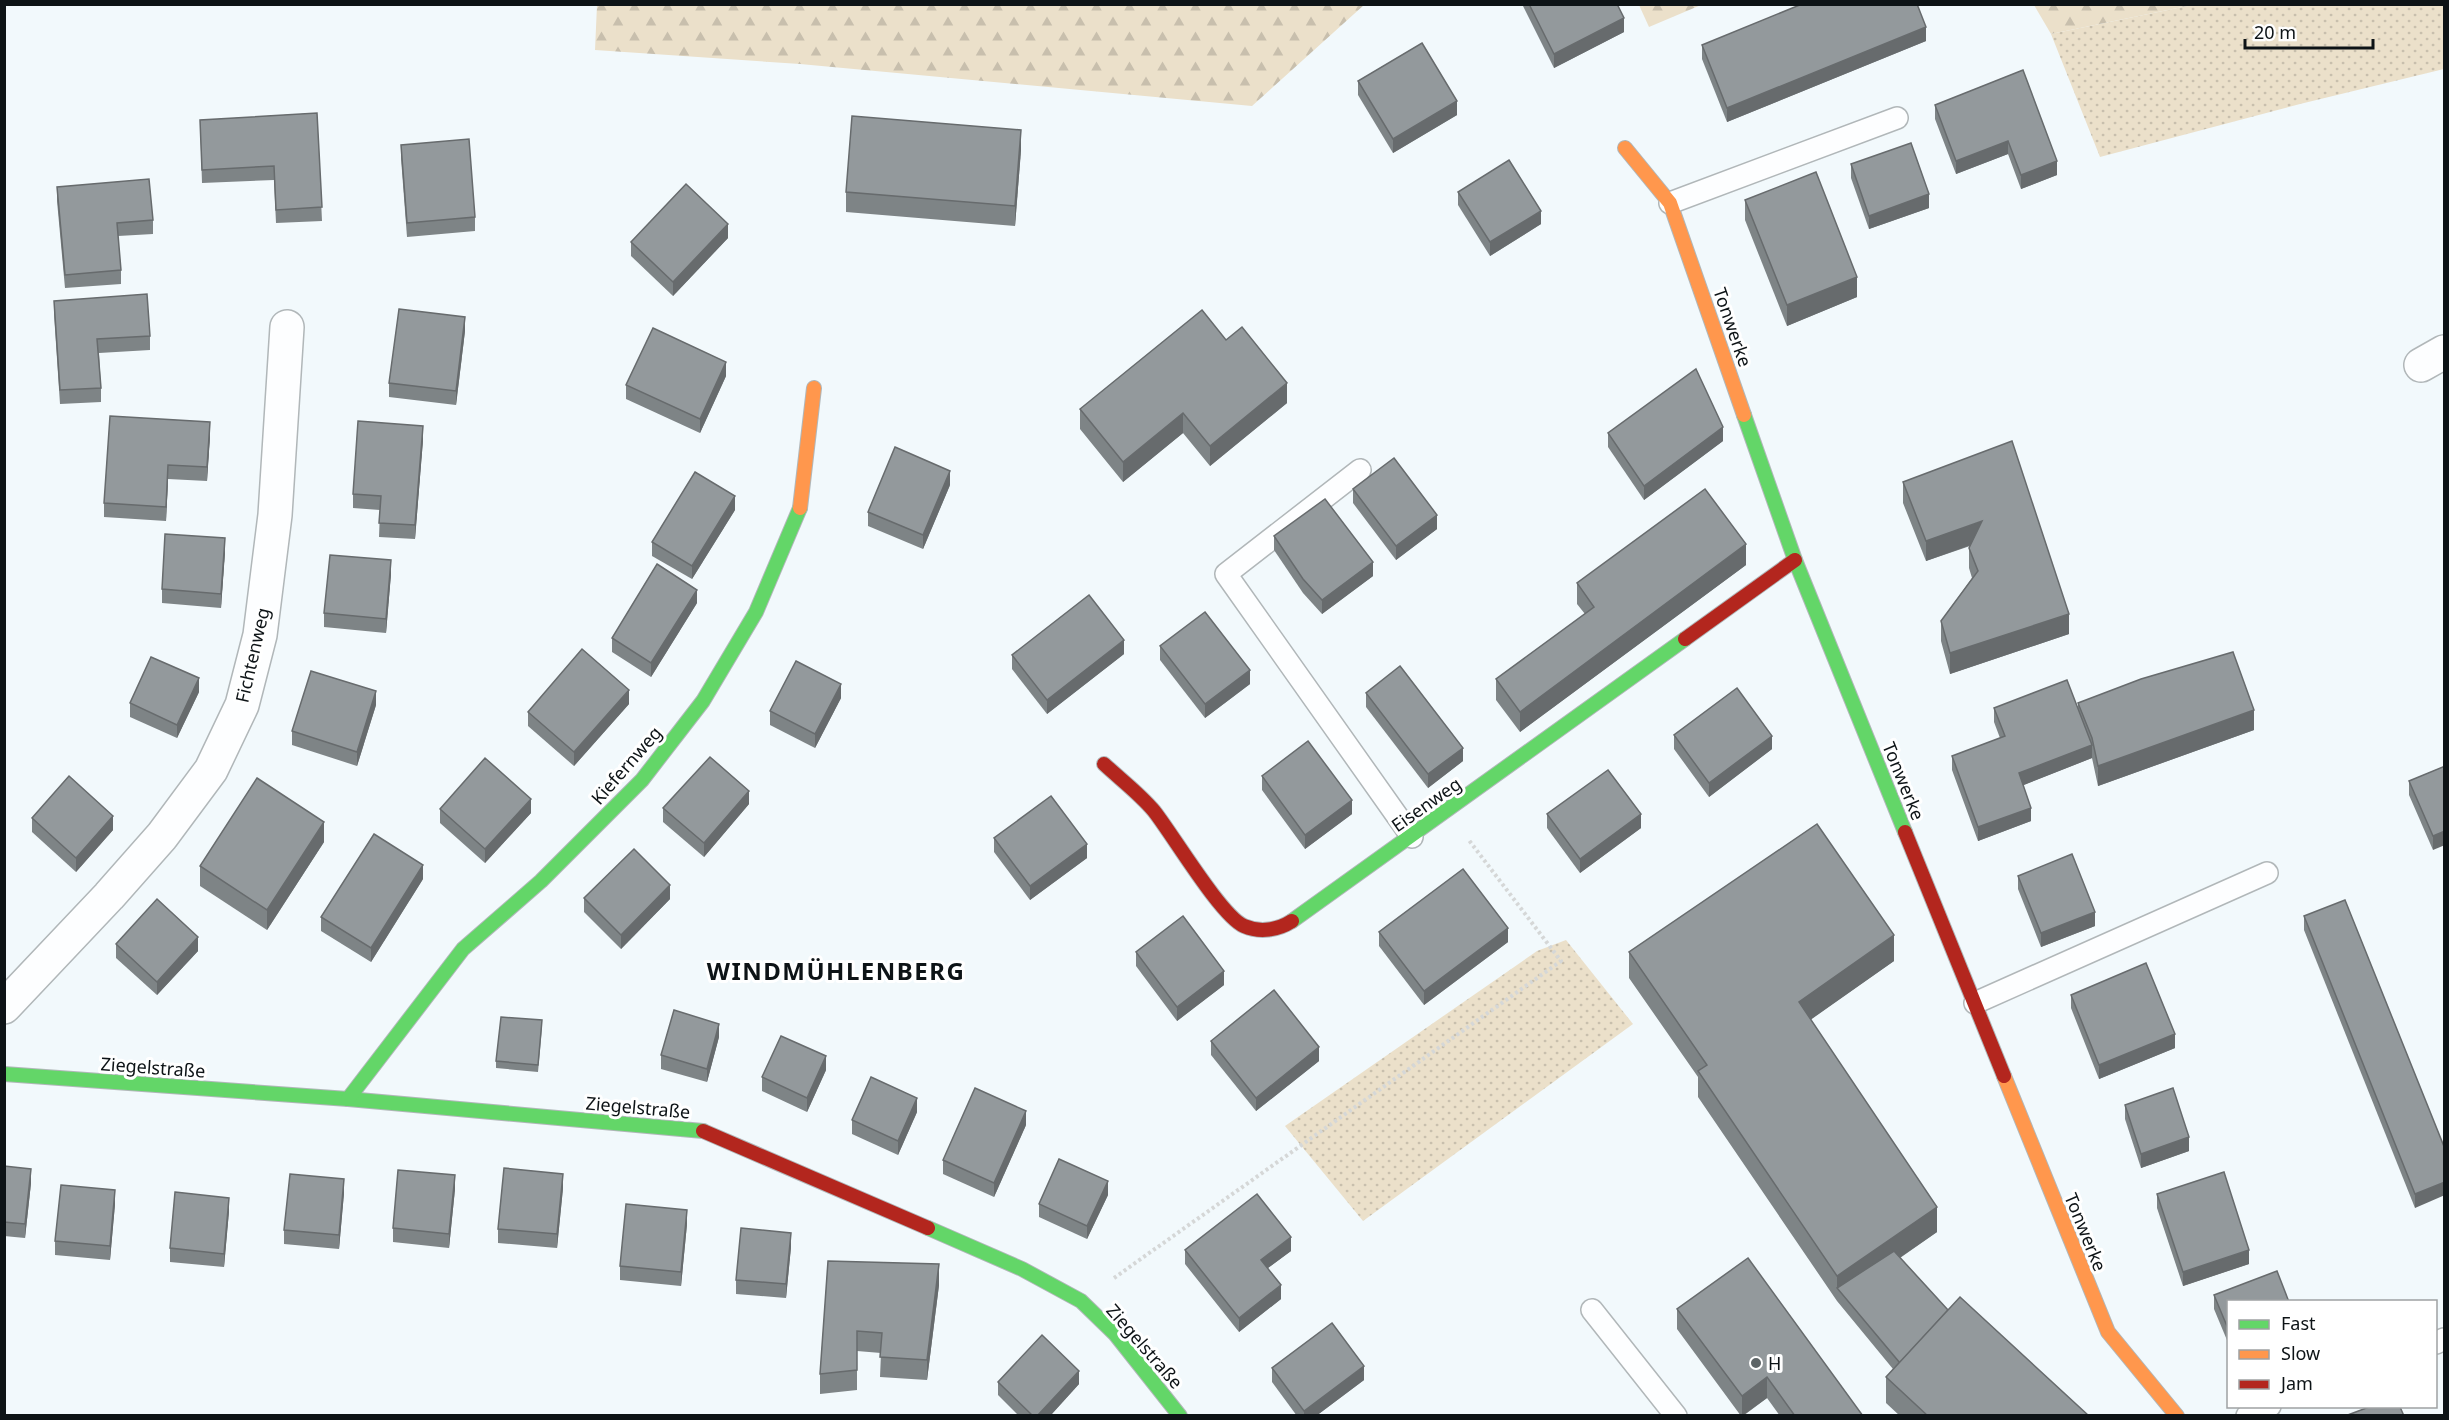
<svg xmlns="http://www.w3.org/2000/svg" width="2449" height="1420" viewBox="0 0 2449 1420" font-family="'Noto Sans',sans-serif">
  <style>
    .grass { fill: url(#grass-dots) }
    .forest { fill: url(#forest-firs) }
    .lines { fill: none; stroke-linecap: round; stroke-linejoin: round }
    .lane-casing { stroke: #b1b7b9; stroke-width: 24 }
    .street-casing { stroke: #b1b7b9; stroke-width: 36 }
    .fast-casing { stroke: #b1b7b9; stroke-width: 16 }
    .slow-casing { stroke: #b1b7b9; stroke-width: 16 }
    .jam-casing { stroke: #b1b7b9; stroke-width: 16 }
    .path { stroke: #d5d7d7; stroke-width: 4; stroke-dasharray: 3 3; stroke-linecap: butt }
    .lane { stroke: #fdfeff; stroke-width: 21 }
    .street { stroke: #fdfeff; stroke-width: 33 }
    .fast { stroke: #63d668; stroke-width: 14 }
    .slow { stroke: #ff974d; stroke-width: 14 }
    .jam { stroke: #b3261e; stroke-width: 14 }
    .wall { fill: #7e8486 }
    .shaded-wall { fill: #676b6d }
    .building { fill: #93999c; stroke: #676b6d; stroke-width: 1.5 }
    .poi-dot { fill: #5d6466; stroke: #fff; stroke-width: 2 }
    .labels { text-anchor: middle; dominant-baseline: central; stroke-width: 6; stroke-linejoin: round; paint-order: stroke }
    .street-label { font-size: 18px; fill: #0d1316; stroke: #fff }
    .poi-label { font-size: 18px; fill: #0d1316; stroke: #fff; text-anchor: start }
    .district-label { font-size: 24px; font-weight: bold; letter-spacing: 1.5px; fill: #0d1316; stroke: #fff }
  </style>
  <defs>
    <pattern id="grass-dots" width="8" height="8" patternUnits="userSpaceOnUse" patternTransform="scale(1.5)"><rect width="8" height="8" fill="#ebe0ca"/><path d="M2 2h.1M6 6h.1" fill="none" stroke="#c8bfad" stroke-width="1.8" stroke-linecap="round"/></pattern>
    <pattern id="forest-firs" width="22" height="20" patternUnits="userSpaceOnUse" patternTransform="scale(1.5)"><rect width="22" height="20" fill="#ebe0ca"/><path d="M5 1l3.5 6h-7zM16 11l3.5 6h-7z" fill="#c8bfad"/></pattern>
  </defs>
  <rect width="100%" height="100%" fill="#f2f9fc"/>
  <!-- grass -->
  <g class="grass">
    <path d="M2192 5H2444V69L2300 104 2100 157 2051 34Z"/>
    <path d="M1566 940 1633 1024 1363 1221 1285 1126 1537 951Z"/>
  </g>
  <!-- forest -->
  <g class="forest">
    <path d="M597 5V4L1364 5 1252 106 800 64 595 50Z"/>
    <path d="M1639 5H1701L1649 27Z"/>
    <path d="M2034 5H2192L2051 34Z"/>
  </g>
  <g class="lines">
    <defs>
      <g id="lane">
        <path d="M1670 203 1897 118"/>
        <path d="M1360 470 1226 574 1412 837"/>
        <path d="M1975 1003 2267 873"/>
        <path d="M1592 1310 1676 1416"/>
        <path d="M2436 1343 2444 1339"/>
        <path d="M2247 1416 2270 1406"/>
      </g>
      <g id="street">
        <path d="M2421 365 2444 352"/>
        <path d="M4 1007 109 896 162 836 211 770 242 705 260 635 275 515 287 327"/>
      </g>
      <g id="fast">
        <path d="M1744 415 1795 560 1905 832"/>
        <path d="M1292 921 1685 639"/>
        <path d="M4 1074 348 1099 703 1131"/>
        <path d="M348 1099 463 949 541 881 642 780 703 701 756 612 800 508"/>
        <path d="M928 1228 1022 1269 1081 1301 1115 1334 1180 1416"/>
      </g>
      <g id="slow">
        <path d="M1625 148 1670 203 1744 415"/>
        <path d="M800 508 814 388"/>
        <path d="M2004 1076 2108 1332 2177 1416"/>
      </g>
      <g id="jam">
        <path d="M1685 639 1795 560"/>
        <path d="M1104 764C1120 779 1140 794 1154 811 1173 835 1221 916 1244 926 1260 933 1278 930 1292 921"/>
        <path d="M1905 832 2004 1076"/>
        <path d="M703 1131 928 1228"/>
      </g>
    </defs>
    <!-- lane casing -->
    <use href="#lane" class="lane-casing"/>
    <!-- street casing -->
    <use href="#street" class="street-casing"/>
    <!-- fast casing -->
    <use href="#fast" class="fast-casing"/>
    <!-- slow casing -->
    <use href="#slow" class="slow-casing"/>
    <!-- jam casing -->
    <use href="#jam" class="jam-casing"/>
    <!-- path -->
    <path class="path" d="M1114 1278 1561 961 1468 839"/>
    <!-- lane -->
    <use href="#lane" class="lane"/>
    <!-- street -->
    <use href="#street" class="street"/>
    <!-- fast -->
    <use href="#fast" class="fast"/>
    <!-- slow -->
    <use href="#slow" class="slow"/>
    <!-- jam -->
    <use href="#jam" class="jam"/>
  </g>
  <!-- wall -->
  <g class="wall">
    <path d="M1522 4H1617L1624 32 1554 68Z"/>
    <path d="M1926 41 1727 122 1702 59V45Z"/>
    <path d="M2023 70 2057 175 2021 189 2008 154 1956 174 1935 119V105Z"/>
    <path d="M1358 81 1457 115 1393 153 1358 95Z"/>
    <path d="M317 113 322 221 276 223 274 180 202 183 200 120Z"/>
    <path d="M401 145 475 217V231L407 237 401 158Z"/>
    <path d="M1021 150 1015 226 846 212V192Z"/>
    <path d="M1851 164 1929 208 1869 229 1851 178Z"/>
    <path d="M57 187 153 220V234L118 236 121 270V284L65 288 57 201Z"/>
    <path d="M1458 192 1541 224 1490 256 1458 205Z"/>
    <path d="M1745 200 1857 297 1787 326 1745 220Z"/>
    <path d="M728 238 673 296 631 256V242Z"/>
    <path d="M54 301 150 336V350L99 353 101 388V402L60 404 54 314Z"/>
    <path d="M465 331 456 405 389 397V383Z"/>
    <path d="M1226 340 1287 403 1210 466 1183 433 1123 482 1080 429V409Z"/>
    <path d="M726 376 700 433 626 399V385Z"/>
    <path d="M1608 433 1723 441 1644 500 1608 447Z"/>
    <path d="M210 436 207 481 168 479 166 521 104 517V503Z"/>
    <path d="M423 440 415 539 379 537 380 510 353 508V494Z"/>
    <path d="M1903 482 2069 634 1950 674 1941 641V621L1972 578 1969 568V548L1970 546 1926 561 1903 503Z"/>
    <path d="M950 485 923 549 868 526V512Z"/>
    <path d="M1353 489 1437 529 1396 560 1353 503Z"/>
    <path d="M735 510 692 579 652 556V542Z"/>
    <path d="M1274 536 1373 576 1322 614 1303 593 1274 550Z"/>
    <path d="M225 552 221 608 162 603V589Z"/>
    <path d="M1746 565 1520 732 1496 700V679L1585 614 1577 604V583Z"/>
    <path d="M391 574 386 633 324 627V613Z"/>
    <path d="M697 603 651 677 612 652V638Z"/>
    <path d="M1160 646 1250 684 1205 718 1160 660Z"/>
    <path d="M1124 654 1047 714 1012 669V655Z"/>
    <path d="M199 692 177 738 130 717V703Z"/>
    <path d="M1366 693 1463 761 1428 788 1366 707Z"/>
    <path d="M841 698 815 748 770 725V711Z"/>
    <path d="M2078 703 2254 730 2098 786 2092 758 2023 785 2031 821 1978 841 1952 770V756L2000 738 1994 722V708L2078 709Z"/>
    <path d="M629 704 574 766 528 726V712Z"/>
    <path d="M376 705 357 766 292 745V731Z"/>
    <path d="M1674 735 1772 749 1709 797 1674 749Z"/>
    <path d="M2445 766 2433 850 2409 795V781Z"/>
    <path d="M1262 776 1352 814 1305 849 1262 790Z"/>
    <path d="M749 804 704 857 663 822V808Z"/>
    <path d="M440 809 531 813 485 863 440 823Z"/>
    <path d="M1547 814 1641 828 1580 873 1547 828Z"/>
    <path d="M32 818 113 830 76 872 32 832Z"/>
    <path d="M994 838 1087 858 1030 900 994 852Z"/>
    <path d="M324 842 267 930 200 886V866Z"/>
    <path d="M2018 876 2095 926 2041 947 2018 889Z"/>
    <path d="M423 879 371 962 321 931V917Z"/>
    <path d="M584 898 670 899 621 949 584 912Z"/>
    <path d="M2304 916 2445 1149 2415 1208 2304 930Z"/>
    <path d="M1379 932 1508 942 1424 1005 1379 946Z"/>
    <path d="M116 944 198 951 157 995 116 958Z"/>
    <path d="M1136 952 1224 985 1177 1021 1136 966Z"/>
    <path d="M1629 952 1894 961 1811 1019 1937 1232 1900 1258 1948 1310 2089 1416H1900L1886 1403V1377L1893 1369 1837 1301 1698 1097V1077L1629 978Z"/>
    <path d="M2071 995 2175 1048 2099 1079 2071 1008Z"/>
    <path d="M542 1027 538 1072 496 1068V1061Z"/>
    <path d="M719 1037 707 1082 661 1069V1055Z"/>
    <path d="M1211 1041 1319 1061 1256 1111 1211 1055Z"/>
    <path d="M826 1070 807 1112 762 1091V1077Z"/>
    <path d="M2125 1105 2189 1151 2141 1168 2125 1119Z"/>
    <path d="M917 1112 898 1155 852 1134V1120Z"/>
    <path d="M1026 1125 994 1197 943 1174V1160Z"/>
    <path d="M4 1166 31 1183 25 1238 4 1236Z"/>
    <path d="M563 1188 557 1248 498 1243V1229Z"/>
    <path d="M455 1189 449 1248 393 1242V1228Z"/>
    <path d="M344 1193 339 1249 284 1244V1230Z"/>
    <path d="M2157 1194 2249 1264 2183 1286 2157 1208Z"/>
    <path d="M1108 1195 1087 1239 1039 1217V1204Z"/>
    <path d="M115 1204 110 1260 55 1255V1241Z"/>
    <path d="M229 1211 224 1267 170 1262V1248Z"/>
    <path d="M687 1224 681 1286 620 1280V1266Z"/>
    <path d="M791 1247 786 1298 736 1294V1280Z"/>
    <path d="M1185 1250 1291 1251 1268 1268 1281 1299 1239 1332 1185 1264Z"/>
    <path d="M828 1261 939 1285 927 1380 880 1377 881 1353 857 1351V1390L820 1394V1374Z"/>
    <path d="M2214 1295 2229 1302V1345L2214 1309Z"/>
    <path d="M1677 1309 1863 1416H1780L1767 1398 1743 1416H1741L1677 1329Z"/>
    <path d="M1272 1368 1364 1380 1316 1416H1297L1272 1382Z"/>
    <path d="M998 1382 1079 1384 1050 1416H1019L998 1395Z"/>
  </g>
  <!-- shaded-wall -->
  <g class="shaded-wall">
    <path d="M1624 18V32L1554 68V54Z"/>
    <path d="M1926 27V41L1727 122V108Z"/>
    <path d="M1457 101V115L1393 153V139Z"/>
    <path d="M1021 130V150L1015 226V206Z"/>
    <path d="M2008 141V154L1956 174V161Z"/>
    <path d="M2057 161V175L2021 189V175Z"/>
    <path d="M1929 194V208L1869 229V216Z"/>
    <path d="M1541 211V224L1490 256V242Z"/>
    <path d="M728 224V238L673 296V282Z"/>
    <path d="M1857 277V297L1787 326V305Z"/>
    <path d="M465 317V331L456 405V391Z"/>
    <path d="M726 362V376L700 433V419Z"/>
    <path d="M1287 383V403L1210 466V446Z"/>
    <path d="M1183 413V433L1123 482V462Z"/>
    <path d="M210 422V436L207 481V467Z"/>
    <path d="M423 426V440L415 539V525Z"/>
    <path d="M1723 427V441L1644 500V486Z"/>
    <path d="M168 465V479L166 521V507Z"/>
    <path d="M950 471V485L923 549V535Z"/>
    <path d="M735 496V510L692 579V566Z"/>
    <path d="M1437 515V529L1396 560V546Z"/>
    <path d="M1982 521V541L1926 561V541Z"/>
    <path d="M225 538V552L221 608V594Z"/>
    <path d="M1746 544V565L1520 732V712Z"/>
    <path d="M391 560V574L386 633V619Z"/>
    <path d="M1373 562V576L1322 614V600Z"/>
    <path d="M697 590V603L651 677V663Z"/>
    <path d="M2069 614V634L1950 674V653Z"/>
    <path d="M1124 640V654L1047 714V700Z"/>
    <path d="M1250 670V684L1205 718V704Z"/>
    <path d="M199 678V692L177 738V725Z"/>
    <path d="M841 684V698L815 748V734Z"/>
    <path d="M629 690V704L574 766V752Z"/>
    <path d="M376 691V705L357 766V752Z"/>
    <path d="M2254 710V730L2098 786V766Z"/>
    <path d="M1772 736V749L1709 797V783Z"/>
    <path d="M2092 745V758L2019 787V773Z"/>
    <path d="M1463 748V761L1428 788V774Z"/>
    <path d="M749 791V804L704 857V843Z"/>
    <path d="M531 799V813L485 863V849Z"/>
    <path d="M1352 800V814L1305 849V835Z"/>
    <path d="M2031 808V821L1978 841V827Z"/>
    <path d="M1641 814V828L1580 873V859Z"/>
    <path d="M113 816V830L76 872V858Z"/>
    <path d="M324 822V842L267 930V910Z"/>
    <path d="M2445 831V845L2433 850V836Z"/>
    <path d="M1087 844V858L1030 900V886Z"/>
    <path d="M423 865V879L371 962V948Z"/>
    <path d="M670 885V899L621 949V935Z"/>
    <path d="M2095 912V926L2041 947V933Z"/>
    <path d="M1508 928V942L1424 1005V991Z"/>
    <path d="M1894 935V961L1799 1028V1002Z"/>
    <path d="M198 937V951L157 995V982Z"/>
    <path d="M1224 971V985L1177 1021V1007Z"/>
    <path d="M719 1024V1037L707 1082V1069Z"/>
    <path d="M2175 1034V1048L2099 1079V1065Z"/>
    <path d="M1319 1047V1061L1256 1111V1098Z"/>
    <path d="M826 1056V1070L807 1112V1098Z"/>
    <path d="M917 1098V1112L898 1155V1141Z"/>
    <path d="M1026 1111V1125L994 1197V1183Z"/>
    <path d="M2189 1137V1151L2141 1168V1154Z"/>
    <path d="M31 1169V1183L25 1238V1224Z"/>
    <path d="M563 1174V1188L557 1248V1234Z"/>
    <path d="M455 1175V1189L449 1248V1234Z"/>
    <path d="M344 1179V1193L339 1249V1235Z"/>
    <path d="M1108 1181V1195L1087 1239V1226Z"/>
    <path d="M2445 1182V1195L2415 1208V1194Z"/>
    <path d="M115 1190V1204L110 1260V1246Z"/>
    <path d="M229 1198V1211L224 1267V1254Z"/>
    <path d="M1937 1207V1232L1844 1296 1837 1288V1276Z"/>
    <path d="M687 1210V1224L681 1286V1272Z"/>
    <path d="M791 1233V1247L786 1298V1284Z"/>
    <path d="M1291 1237V1251L1261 1273V1260Z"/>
    <path d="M2249 1250V1264L2183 1286V1272Z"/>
    <path d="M939 1264V1285L927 1380V1360Z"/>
    <path d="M1281 1285V1299L1239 1332V1318Z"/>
    <path d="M1364 1366V1380L1316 1416H1304V1411Z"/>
    <path d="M1079 1371V1384L1050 1416H1037Z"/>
    <path d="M1767 1377V1398L1742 1416V1396Z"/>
  </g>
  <!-- building -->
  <g class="building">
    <path d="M1529 4H1617L1624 18 1554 54Z"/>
    <path d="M1802 4H1917L1926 27 1727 108 1702 45Z"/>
    <path d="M1422 43 1457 101 1393 139 1358 81Z"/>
    <path d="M2023 70 2057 161 2021 175 2008 141 1956 161 1935 105Z"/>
    <path d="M317 113 322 207 276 210 274 166 202 170 200 120Z"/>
    <path d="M852 116 1021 130 1015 206 846 192Z"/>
    <path d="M469 139 475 217 407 223 401 145Z"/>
    <path d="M1911 143 1929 194 1869 216 1851 164Z"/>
    <path d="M1509 160 1541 211 1490 242 1458 192Z"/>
    <path d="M1816 172 1857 277 1787 305 1745 200Z"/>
    <path d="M149 179 153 220 117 223 121 270 65 275 57 187Z"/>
    <path d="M686 184 728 224 673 282 631 242Z"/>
    <path d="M147 294 150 336 97 339 101 388 60 390 54 301Z"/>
    <path d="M399 309 465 317 456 391 389 383Z"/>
    <path d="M1202 310 1226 340 1242 327 1287 383 1210 446 1183 413 1123 462 1080 409Z"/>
    <path d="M653 328 726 362 700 419 626 385Z"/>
    <path d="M1696 369 1723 427 1644 486 1608 433Z"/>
    <path d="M110 416 210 422 207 467 168 465 166 507 104 503Z"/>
    <path d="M358 421 423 426 415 525 379 523 381 496 353 494Z"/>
    <path d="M2012 441 2069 614 1950 653 1941 621 1978 571 1969 548 1982 521 1926 541 1903 482Z"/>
    <path d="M895 447 950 471 923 535 868 512Z"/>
    <path d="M1394 458 1437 515 1396 546 1353 489Z"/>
    <path d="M695 472 735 496 692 566 652 542Z"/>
    <path d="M1705 489 1746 544 1520 712 1496 679 1594 607 1577 583Z"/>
    <path d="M1325 499 1373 562 1322 600 1303 579 1274 536Z"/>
    <path d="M165 534 225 538 221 594 162 589Z"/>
    <path d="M330 555 391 560 386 619 324 613Z"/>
    <path d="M657 564 697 590 651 663 612 638Z"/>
    <path d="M1089 595 1124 640 1047 700 1012 655Z"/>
    <path d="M1205 612 1250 670 1205 704 1160 646Z"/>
    <path d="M582 649 629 690 574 752 528 712Z"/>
    <path d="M2233 652 2254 710 2098 766 2092 738 2078 703 2141 679Z"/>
    <path d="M151 657 199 678 177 725 130 703Z"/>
    <path d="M796 661 841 684 815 734 770 711Z"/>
    <path d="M1400 666 1463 748 1428 774 1366 693Z"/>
    <path d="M311 671 376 691 357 752 292 731Z"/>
    <path d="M2067 680 2092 745 2019 773 2031 808 1978 827 1952 756 2005 736 1994 708Z"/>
    <path d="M1737 688 1772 736 1709 783 1674 735Z"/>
    <path d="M1308 741 1352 800 1305 835 1262 776Z"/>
    <path d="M710 757 749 791 704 843 663 808Z"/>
    <path d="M485 758 531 799 485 849 440 809Z"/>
    <path d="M2445 766V831L2433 836 2409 781Z"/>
    <path d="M1608 770 1641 814 1580 859 1547 814Z"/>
    <path d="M69 776 113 816 76 858 32 818Z"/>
    <path d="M257 778 324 822 267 910 200 866Z"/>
    <path d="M1051 796 1087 844 1030 886 994 838Z"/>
    <path d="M1817 824 1894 935 1799 1002 1937 1207 1837 1276 1698 1071 1707 1065 1629 952Z"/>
    <path d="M374 834 423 865 371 948 321 917Z"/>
    <path d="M634 849 670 885 621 935 584 898Z"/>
    <path d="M2072 854 2095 912 2041 933 2018 876Z"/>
    <path d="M1463 869 1508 928 1424 991 1379 932Z"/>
    <path d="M157 899 198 937 157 982 116 944Z"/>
    <path d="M2345 900 2445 1149V1182L2415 1194 2304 916Z"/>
    <path d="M1183 916 1224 971 1177 1007 1136 952Z"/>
    <path d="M2146 963 2175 1034 2099 1065 2071 995Z"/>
    <path d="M1274 990 1319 1047 1256 1098 1211 1041Z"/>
    <path d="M674 1010 719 1024 707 1069 661 1055Z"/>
    <path d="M501 1017 542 1020 538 1065 496 1061Z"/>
    <path d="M781 1036 826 1056 807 1098 762 1077Z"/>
    <path d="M871 1077 917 1098 898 1141 852 1120Z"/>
    <path d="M975 1088 1026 1111 994 1183 943 1160Z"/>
    <path d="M2173 1088 2189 1137 2141 1154 2125 1105Z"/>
    <path d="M1059 1159 1108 1181 1087 1226 1039 1204Z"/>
    <path d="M4 1166 31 1169 25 1224 4 1222Z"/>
    <path d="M504 1168 563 1174 557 1234 498 1229Z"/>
    <path d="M398 1170 455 1175 449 1234 393 1228Z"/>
    <path d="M2224 1172 2249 1250 2183 1272 2157 1194Z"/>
    <path d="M290 1174 344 1179 339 1235 284 1230Z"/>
    <path d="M61 1185 115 1190 110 1246 55 1241Z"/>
    <path d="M175 1192 229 1198 224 1254 170 1248Z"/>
    <path d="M1257 1194 1291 1237 1261 1260 1281 1285 1239 1318 1185 1250Z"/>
    <path d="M626 1204 687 1210 681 1272 620 1266Z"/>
    <path d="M741 1228 791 1233 786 1284 736 1280Z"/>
    <path d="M1894 1251 1948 1310 1900 1363 1837 1288Z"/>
    <path d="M1748 1258 1863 1416H1795L1767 1377 1742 1396 1677 1309Z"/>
    <path d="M828 1261 939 1264 927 1360 880 1357 882 1333 857 1331V1370L820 1374Z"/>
    <path d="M2277 1271 2289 1302H2229V1331L2214 1295Z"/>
    <path d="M1960 1297 2089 1416H1928L1886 1377Z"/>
    <path d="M1332 1323 1364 1366 1304 1411 1272 1368Z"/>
    <path d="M1042 1335 1079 1371 1037 1416H1033L998 1382Z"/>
    <path d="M2369 1407H2400L2404 1416H2345Z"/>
  </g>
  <!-- markers -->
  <circle class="poi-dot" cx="1756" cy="1363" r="6"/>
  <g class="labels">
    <!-- street labels -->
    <g class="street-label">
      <text transform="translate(1733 327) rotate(71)">Tonwerke</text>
      <text transform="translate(252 655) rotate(-77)">Fichtenweg</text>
      <text transform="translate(626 765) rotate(-49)">Kiefernweg</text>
      <text transform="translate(1904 781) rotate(68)">Tonwerke</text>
      <text transform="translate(1426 804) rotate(-35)">Eisenweg</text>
      <text transform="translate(153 1067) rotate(4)">Ziegelstraße</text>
      <text transform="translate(638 1107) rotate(5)">Ziegelstraße</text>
      <text transform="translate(2086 1232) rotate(68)">Tonwerke</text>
      <text transform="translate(1145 1346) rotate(49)">Ziegelstraße</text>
    </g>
    <!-- poi labels -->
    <g class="poi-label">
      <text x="1768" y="1363">H</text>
    </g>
    <!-- district labels -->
    <g class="district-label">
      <text x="836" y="970">WINDMÜHLENBERG</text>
    </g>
  </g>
  <!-- border -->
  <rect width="2449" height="1420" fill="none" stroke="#0d1316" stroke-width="12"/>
  <!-- legend -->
  <rect x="2227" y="1300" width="210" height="108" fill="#ffffff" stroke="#9ea1a2" stroke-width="1.5"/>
  <rect x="2239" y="1320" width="30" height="9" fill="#63d668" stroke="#9ea1a2" stroke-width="1.5"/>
  <text x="2281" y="1330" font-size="18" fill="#0d1316">Fast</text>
  <rect x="2239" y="1350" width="30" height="9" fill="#ff974d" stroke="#9ea1a2" stroke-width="1.5"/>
  <text x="2281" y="1360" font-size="18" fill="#0d1316">Slow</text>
  <rect x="2239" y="1380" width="30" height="9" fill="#b3261e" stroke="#9ea1a2" stroke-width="1.5"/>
  <text x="2281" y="1390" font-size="18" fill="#0d1316">Jam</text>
  <!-- scale -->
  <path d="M2245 39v9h128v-9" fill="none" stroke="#0d1316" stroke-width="3"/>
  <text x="2254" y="39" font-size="18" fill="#0d1316" stroke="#ffffff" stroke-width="4.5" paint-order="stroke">20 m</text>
</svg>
